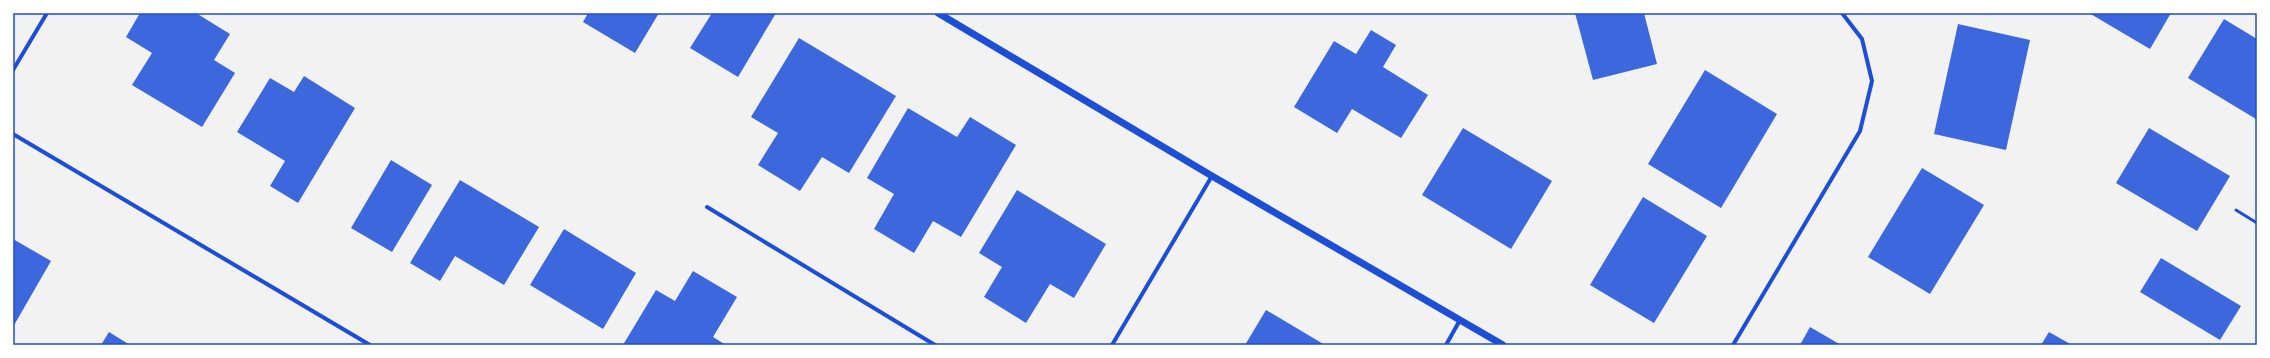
<svg xmlns="http://www.w3.org/2000/svg" width="2270" height="358" viewBox="0 0 2270 358" font-family="Karla,sans-serif">
  <style>
    .building { fill: #3d67dc }
    .lines { fill: none; stroke-linecap: round; stroke-linejoin: round }
    .service { stroke: #1d4ed8; stroke-width: 3 }
    .minor { stroke: #1d4ed8; stroke-width: 4 }
    .tertiary { stroke: #1d4ed8; stroke-width: 7 }
    .neatline { fill: none; stroke: #1d4ed8; stroke-width: 1.5 }
  </style>
  <rect width="100%" height="100%" fill="#f2f2f2"/>
  <!-- building -->
  <g class="building">
    <path d="M140 13H196L230 34 214 60 235 73 202 127 132 85 152 53 126 37Z"/>
    <path d="M588 13H659L635 53 583 22Z"/>
    <path d="M712 13H776L738 77 690 48Z"/>
    <path d="M1575 13H1644L1657 64 1593 80Z"/>
    <path d="M2089 13H2171L2150 49Z"/>
    <path d="M2224 19 2257 39 2256 119 2188 78Z"/>
    <path d="M1958 24 2030 40 2006 150 1934 134Z"/>
    <path d="M1371 30 1396 45 1383 67 1428 95 1401 138 1352 109 1337 133 1294 107 1334 41 1356 54Z"/>
    <path d="M799 38 896 96 849 173 822 157 800 191 758 165 778 133 751 117Z"/>
    <path d="M1705 70 1777 114 1721 208 1648 164Z"/>
    <path d="M304 76 355 108 298 203 270 186 285 161 237 132 270 78 294 92Z"/>
    <path d="M908 108 957 137 970 117 1016 145 961 237 933 221 914 253 874 229 894 194 867 178Z"/>
    <path d="M1463 128 1552 181 1511 249 1422 195Z"/>
    <path d="M2149 128 2230 176 2197 231 2116 183Z"/>
    <path d="M391 160 432 185 392 252 351 228Z"/>
    <path d="M1922 168 1984 205 1930 294 1868 257Z"/>
    <path d="M460 180 539 227 504 285 455 256 440 281 410 263Z"/>
    <path d="M1017 190 1106 244 1074 298 1050 284 1026 323 984 297 1002 267 979 253Z"/>
    <path d="M1643 197 1707 236 1654 323 1590 285Z"/>
    <path d="M564 229 636 273 603 329 530 285Z"/>
    <path d="M13 239 51 261 13 327Z"/>
    <path d="M2161 258 2241 306 2220 340 2140 292Z"/>
    <path d="M693 271 737 297 713 337 726 345H623L656 290 675 301Z"/>
    <path d="M1266 310 1325 345H1245Z"/>
    <path d="M1810 327 1841 345H1800Z"/>
    <path d="M109 332 130 345H101Z"/>
    <path d="M2049 332 2072 345H2041Z"/>
  </g>
  <g class="lines">
    <!-- service -->
    <path class="service" d="M2236 210 2257 223"/>
    <!-- minor -->
    <g class="minor">
      <path d="M13 70 47 13"/>
      <path d="M13 134 370 345"/>
      <path d="M707 207 935 345"/>
      <path d="M1112 345 1212 176"/>
      <path d="M1446 345 1460 320"/>
      <path d="M1733 345 1860 131 1872 81 1862 39 1842 13"/>
    </g>
    <!-- tertiary -->
    <path class="tertiary" d="M938 13 1212 176 1503 345"/>
  </g>
  <!-- border -->
  <rect width="2270" height="358" fill="none" stroke="#ffffff" stroke-width="28"/>
  <rect x="14" y="14" width="2242" height="330" class="neatline"/>
</svg>
